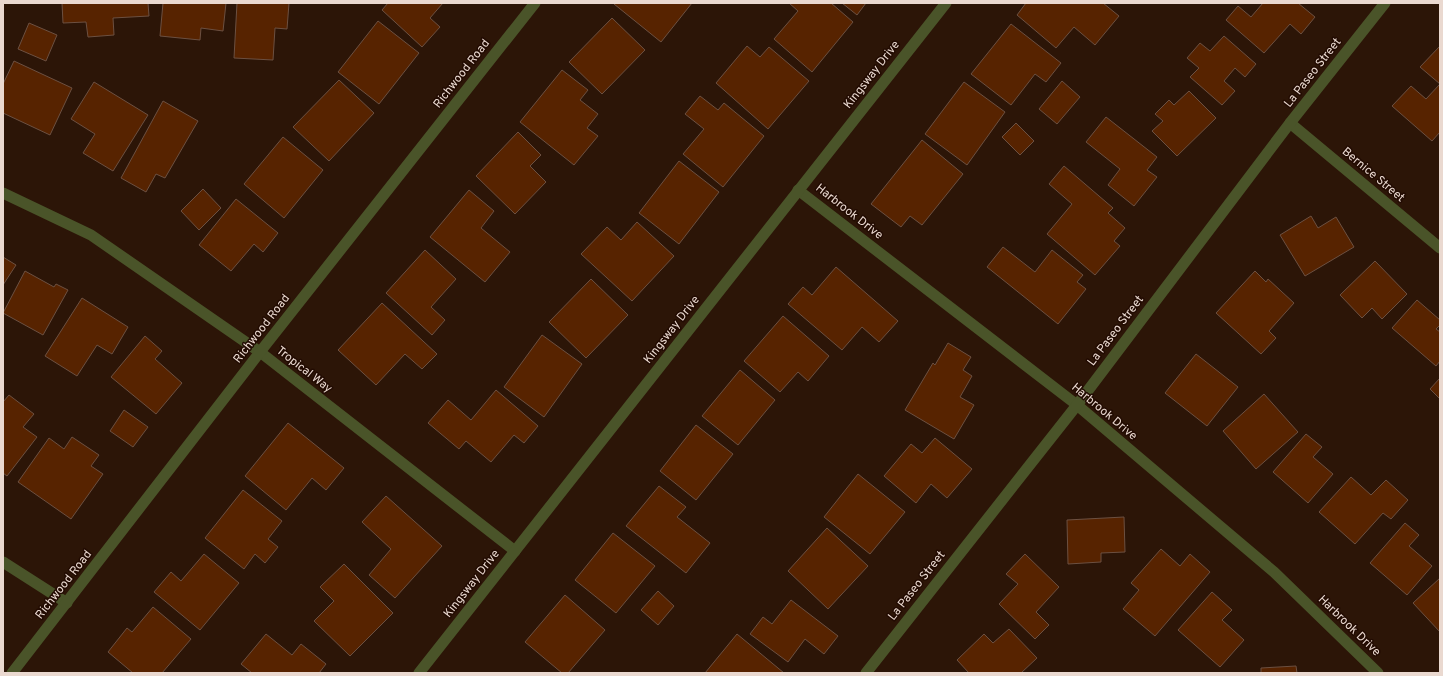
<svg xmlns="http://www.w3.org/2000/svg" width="1443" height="676" viewBox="0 0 1443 676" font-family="Overpass,sans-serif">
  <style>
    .building { fill: #572300; stroke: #6c5041 }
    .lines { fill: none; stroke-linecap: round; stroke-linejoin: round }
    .minor { stroke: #4a5429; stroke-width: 11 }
    .labels { text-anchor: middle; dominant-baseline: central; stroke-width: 3; stroke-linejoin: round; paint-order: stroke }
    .street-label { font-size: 12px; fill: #ead9d0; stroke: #220b02 }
  </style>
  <rect width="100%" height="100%" fill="#2c1507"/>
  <!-- building -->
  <g class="building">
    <path d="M62 3H148L149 16 113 18 114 35 88 37 86 22 63 23Z"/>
    <path d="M163 3H226L223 31 201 28 200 40 160 36Z"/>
    <path d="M237 3H289L287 29 275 28 273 60 234 58Z"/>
    <path d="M388 3H443L430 18 440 27 422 47 382 10Z"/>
    <path d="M615 3H692L661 42 614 4Z"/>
    <path d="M789 3H831L853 22 812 72 774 39 798 11Z"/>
    <path d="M842 3H866L857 15Z"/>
    <path d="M1026 3H1103L1119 16 1095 45 1074 27 1056 48 1017 15Z"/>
    <path d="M1263 3H1298L1315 17 1301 34 1290 24 1264 53 1226 20 1238 6 1251 17Z"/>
    <path d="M612 18 645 50 602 94 569 62Z"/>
    <path d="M378 21 419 53 379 104 338 72Z"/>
    <path d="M29 23 57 35 46 61 18 49Z"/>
    <path d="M1011 24 1061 63 1046 82 1035 74 1011 105 971 74Z"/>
    <path d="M1224 36 1256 64 1245 77 1235 68 1224 81 1235 91 1222 105 1190 77 1199 68 1187 58 1200 43 1210 51Z"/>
    <path d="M747 46 760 57 769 47 809 81 768 129 716 83Z"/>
    <path d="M1440 46V132L1432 141 1392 106 1411 86 1426 99 1440 84 1420 67Z"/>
    <path d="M14 61 72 88 50 135 3 113V84Z"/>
    <path d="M562 70 588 90 580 100 598 114 587 128 598 136 574 165 520 122Z"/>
    <path d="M339 80 374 113 329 161 293 127Z"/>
    <path d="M1062 81 1080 97 1057 124 1039 109Z"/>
    <path d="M94 82 148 115 113 171 83 153 95 134 71 119Z"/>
    <path d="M964 82 1005 112 967 165 925 134Z"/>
    <path d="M1189 91 1216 118 1177 156 1152 131 1163 121 1155 114 1169 100 1174 105Z"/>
    <path d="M700 96 718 110 724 103 764 136 723 187 683 154 704 129 685 114Z"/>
    <path d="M163 101 198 121 165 178 156 174 146 192 121 178Z"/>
    <path d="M1106 117 1157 157 1147 170 1157 177 1134 206 1108 185 1120 169 1086 142Z"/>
    <path d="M1016 123 1034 141 1020 155 1002 137Z"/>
    <path d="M518 132 541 155 530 166 546 182 515 214 476 176Z"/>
    <path d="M283 137 323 170 284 218 244 184Z"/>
    <path d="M922 140 963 174 922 225 910 216 901 227 871 204Z"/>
    <path d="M679 161 719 192 679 244 639 213Z"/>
    <path d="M1064 166 1113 208 1108 213 1125 228 1114 241 1120 246 1095 275 1047 234 1072 204 1049 184Z"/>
    <path d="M203 189 221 208 199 230 181 211Z"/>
    <path d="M469 190 494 211 481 228 510 252 485 282 430 237Z"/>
    <path d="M236 199 278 233 263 252 254 244 231 271 199 245Z"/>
    <path d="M1311 216 1318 228 1336 217 1354 247 1305 276 1280 235Z"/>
    <path d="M637 222 674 256 632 301 581 254 607 227 621 240Z"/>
    <path d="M1003 247 1035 272 1052 250 1083 275 1077 282 1086 289 1058 324 987 267Z"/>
    <path d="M425 250 456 279 431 307 445 320 432 335 386 293Z"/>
    <path d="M3 257 16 265 3 285Z"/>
    <path d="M1375 261 1407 294 1382 319 1372 308 1362 318 1340 295Z"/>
    <path d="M836 267 898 321 879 342 862 327 842 350 788 304 803 287 812 295Z"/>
    <path d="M25 271 54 287 56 284 68 290 43 335 3 313Z"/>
    <path d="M1255 271 1266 282 1268 279 1294 303 1269 331 1276 338 1261 354 1216 313Z"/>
    <path d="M591 279 628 315 586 358 549 322Z"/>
    <path d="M82 298 128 327 112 354 97 345 77 376 45 356Z"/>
    <path d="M1417 300 1440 320V325L1436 329 1440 332V361L1436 366 1392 328Z"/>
    <path d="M382 303 437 354 422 369 405 354 376 385 338 350Z"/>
    <path d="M783 316 829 356 808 381 798 372 780 392 744 361Z"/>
    <path d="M542 335 582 364 544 417 504 387Z"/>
    <path d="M145 336 162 351 155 359 182 383 156 414 111 377Z"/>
    <path d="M948 343 971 357 963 370 972 376 960 397 974 405 954 439 905 410 933 363 935 365Z"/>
    <path d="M1196 354 1238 387 1207 426 1165 393Z"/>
    <path d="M740 370 775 400 738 445 702 416Z"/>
    <path d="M1440 378V399L1430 389Z"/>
    <path d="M496 390 538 426 524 443 514 435 491 462 466 441 459 449 428 423 448 400 471 420Z"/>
    <path d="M1264 394 1298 432 1256 469 1223 431Z"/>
    <path d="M9 395 34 414 23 427 37 437 7 476 3 473V402Z"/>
    <path d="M124 410 148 427 133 447 110 431Z"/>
    <path d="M288 423 344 468 326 490 312 478 286 510 245 476Z"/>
    <path d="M696 425 733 454 696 500 660 471Z"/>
    <path d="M1306 434 1322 447 1313 457 1333 474 1308 503 1273 472Z"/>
    <path d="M72 437 99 455 91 466 103 474 71 519 18 482 49 438 64 449Z"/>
    <path d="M935 438 972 469 947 498 931 484 916 503 884 476 911 444 922 453Z"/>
    <path d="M858 474 905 512 870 554 824 517Z"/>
    <path d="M1351 477 1371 495 1386 480 1408 500 1391 519 1383 513 1355 544 1319 512Z"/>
    <path d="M659 486 686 507 677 517 710 543 686 573 626 526Z"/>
    <path d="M243 490 282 521 268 539 278 547 265 563 255 554 244 569 205 538Z"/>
    <path d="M386 496 442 546 395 598 369 575 391 549 362 522Z"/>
    <path d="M1124 517 1125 552 1101 553V562L1068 564 1067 520Z"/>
    <path d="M1405 523 1419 535 1409 546 1432 566 1407 595 1370 563Z"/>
    <path d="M827 528 868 566 828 609 788 571Z"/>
    <path d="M613 533 655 566 616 613 575 580Z"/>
    <path d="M1161 549 1180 566 1190 554 1210 572 1155 636 1123 609 1139 590 1131 583Z"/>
    <path d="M204 554 239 583 200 630 154 592 171 572 181 581Z"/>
    <path d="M1025 554 1059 587 1036 612 1049 625 1035 639 999 604 1018 584 1006 574Z"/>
    <path d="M344 564 393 613 350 656 314 621 334 601 320 587Z"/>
    <path d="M1440 578V632L1413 603Z"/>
    <path d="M658 591 674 606 658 625 641 610Z"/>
    <path d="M1212 592 1232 610 1222 620 1244 640 1220 667 1178 630Z"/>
    <path d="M565 595 605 630 568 673H562L525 642Z"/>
    <path d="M791 600 838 636 824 654 805 639 788 662 750 634 763 617 772 624Z"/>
    <path d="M153 607 191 639 162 673H133L108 652 127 628 132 632Z"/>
    <path d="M1009 629 1037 658 1021 673H969L957 660 984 634 993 643Z"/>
    <path d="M266 634 292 655 301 644 326 664 319 673H252L241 664Z"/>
    <path d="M737 634 784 673H705Z"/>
    <path d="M1296 666 1297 673H1261V668Z"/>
  </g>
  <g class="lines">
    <!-- minor -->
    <g class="minor">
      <path d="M1290 123 1440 248"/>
      <path d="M798 190 1077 405 1274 572 1378 673"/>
      <path d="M3 193 91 235 260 352 515 551"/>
      <path d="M3 562 67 603"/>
      <path d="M12 673 260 352 535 3"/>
      <path d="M419 673 946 3"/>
      <path d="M866 673 1077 405 1290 123 1385 3"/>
    </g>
  </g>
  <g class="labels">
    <!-- street labels -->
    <g class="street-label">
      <text transform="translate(1313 73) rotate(-52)">La Paseo Street</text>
      <text transform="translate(462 74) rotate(-52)">Richwood Road</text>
      <text transform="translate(872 75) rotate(-52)">Kingsway Drive</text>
      <text transform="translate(1373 175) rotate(40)">Bernice Street</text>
      <text transform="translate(849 212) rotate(38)">Harbrook Drive</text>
      <text transform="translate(262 329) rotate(-52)">Richwood Road</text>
      <text transform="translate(672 330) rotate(-52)">Kingsway Drive</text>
      <text transform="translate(1116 331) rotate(-53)">La Paseo Street</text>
      <text transform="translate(304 370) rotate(38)">Tropical Way</text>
      <text transform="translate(1104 412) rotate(40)">Harbrook Drive</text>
      <text transform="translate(472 584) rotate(-52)">Kingsway Drive</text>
      <text transform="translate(64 585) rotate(-52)">Richwood Road</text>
      <text transform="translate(917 586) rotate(-52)">La Paseo Street</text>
      <text transform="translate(1349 626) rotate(44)">Harbrook Drive</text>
    </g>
  </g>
  <!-- border -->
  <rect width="1443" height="676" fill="none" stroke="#ead9d0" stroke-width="8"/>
</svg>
